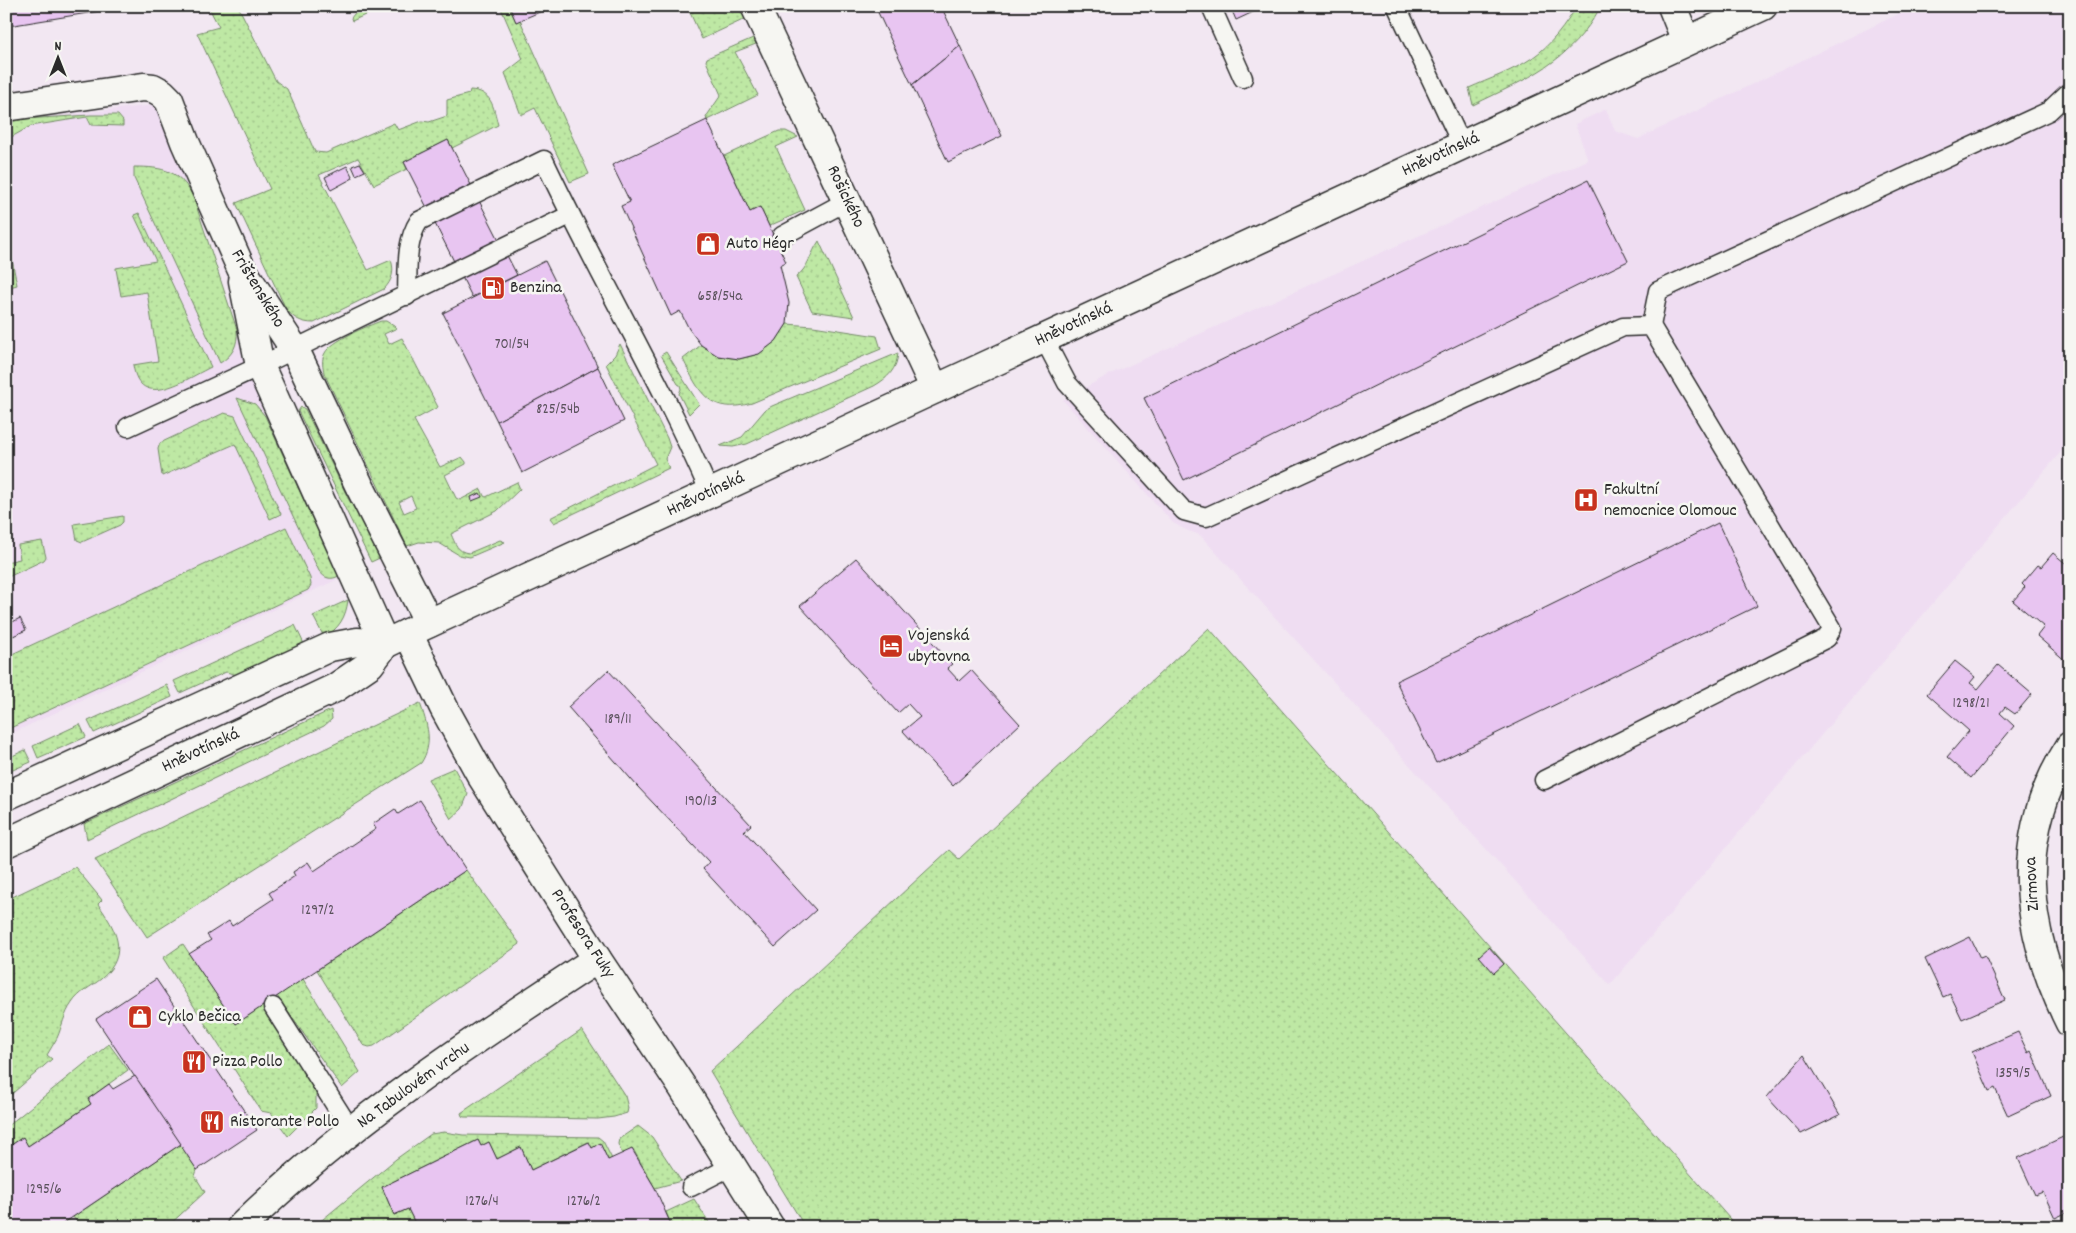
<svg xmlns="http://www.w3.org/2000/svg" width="2076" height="1233" viewBox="0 0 2076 1233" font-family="Dekko,sans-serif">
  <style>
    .built { fill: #efddf2 }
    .grass { fill: url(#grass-dots); stroke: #748a68; fill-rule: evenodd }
    .building { fill: #e8c5f1; stroke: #2b2b2b }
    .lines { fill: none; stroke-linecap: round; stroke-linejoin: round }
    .lane-casing { stroke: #2b2b2b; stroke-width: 21 }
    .street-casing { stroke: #2b2b2b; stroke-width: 31 }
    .secondary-casing { stroke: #2b2b2b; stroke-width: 31 }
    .lane { stroke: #f6f6f2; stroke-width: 18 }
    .street { stroke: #f6f6f2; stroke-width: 28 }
    .secondary { stroke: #f6f6f2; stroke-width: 28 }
    .labels { text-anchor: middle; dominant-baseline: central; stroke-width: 5; stroke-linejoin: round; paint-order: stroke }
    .number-label { font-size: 15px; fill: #5a525c }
    .street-label { font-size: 18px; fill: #2b2b2b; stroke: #f6f6f2 }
    .poi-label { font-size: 18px; fill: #2b2b2b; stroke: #f6f6f2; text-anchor: start }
  </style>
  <defs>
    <pattern id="grass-dots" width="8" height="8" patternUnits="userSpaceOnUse" patternTransform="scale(1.25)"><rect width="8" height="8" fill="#bee8a4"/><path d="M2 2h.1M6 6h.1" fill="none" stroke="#a3c78d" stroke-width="1.8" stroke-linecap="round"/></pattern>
  </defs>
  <rect width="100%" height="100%" fill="#f2e7f2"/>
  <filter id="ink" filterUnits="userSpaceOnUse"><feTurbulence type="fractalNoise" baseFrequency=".02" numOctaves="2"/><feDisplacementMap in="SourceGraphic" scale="10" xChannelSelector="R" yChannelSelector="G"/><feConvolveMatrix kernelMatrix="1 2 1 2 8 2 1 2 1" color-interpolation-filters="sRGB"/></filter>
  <g filter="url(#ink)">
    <!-- built -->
    <g class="built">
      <path d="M1915 6H2070V441L1610 985 1200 535 1186 530 1173 523 1063 400 1108 375 1588 160 1575 124 1606 109 1615 131 1638 139Z"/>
      <path d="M155 105 207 237 264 414 336 580 6 736V121Z"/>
    </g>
    <!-- grass -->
    <g class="grass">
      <path d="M208 6H238L276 81 287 89 315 152 326 153 394 123 398 130 422 121 429 122 447 116V100L469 94 470 90C492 91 493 106 498 125L452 148 448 140 404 162 407 169 374 185 358 158 319 175 368 270 391 260C395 271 392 281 384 289L314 323C301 323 292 318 285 307L236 203 270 189 197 33 219 27Z"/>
      <path d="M369 6H385L352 21 351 18 354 14Z"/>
      <path d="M500 6H509L516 22 520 20 589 174 570 182 535 108 521 115 505 73 523 59Z"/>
      <path d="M687 6H739L745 19 702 39Z"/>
      <path d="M1577 6H1601C1570 63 1528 78 1473 105L1469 88C1489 79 1513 71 1532 58 1551 45 1565 26 1577 6Z"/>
      <path d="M753 38 756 44 735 52 758 95 707 120 706 117 721 95 706 61 707 58Z"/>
      <path d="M91 115H118L123 121V126L91 125 87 117 31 126 6 140V120Z"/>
      <path d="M779 131H786L798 137 776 147 805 210 769 226 760 207 750 212 724 156Z"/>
      <path d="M134 167C163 167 181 170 194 199L237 330C238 345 233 355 220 363L134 178Z"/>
      <path d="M139 213 211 367C186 379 140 412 133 365L158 361 147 292 121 296 116 269V268L156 261 134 215Z"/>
      <path d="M819 241 854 317 812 311 796 277C809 267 810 254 819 241Z"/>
      <path d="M10 250 17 285 6 288V251Z"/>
      <path d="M381 321H386L397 328 384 334 389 344 402 338 438 407 414 420 440 467 462 457 466 462V464L445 475 456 498 460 500 481 489 484 496 486 497 517 482 520 489 497 511 451 534C455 543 457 552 469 553L500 540 505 542 470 557 459 555 439 543 419 542 407 546 324 373C323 366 321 360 325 353 331 341 367 326 381 321ZM411 496 416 508 404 513 399 502Z"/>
      <path d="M787 324 813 326 877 336 881 349 752 403C710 415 699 393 683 359L701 345 718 356 739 359 759 354 776 341Z"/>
      <path d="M620 344 667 438 670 447 665 459 669 468 554 523 550 518 656 464 606 364 615 355Z"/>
      <path d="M666 352 699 404 689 414 679 394 681 389 680 385 678 384 661 355Z"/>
      <path d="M898 353C897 369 888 378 874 386L747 444 733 447 720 446 742 437 765 410 772 406Z"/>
      <path d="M237 398 255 404 265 416 339 576C331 580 325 579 319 571Z"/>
      <path d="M301 407 305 409 349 500 384 556 371 562 298 411Z"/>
      <path d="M224 413 235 416 281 514 270 519 235 444 162 476 158 449 160 443Z"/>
      <path d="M123 516V522L120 525 82 542 77 540 74 524Z"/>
      <path d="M286 527 310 578 311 585 308 590 6 730V662L10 655Z"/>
      <path d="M42 541 46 557 44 560 6 578V562L20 559 18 545Z"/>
      <path d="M348 600C346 617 339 629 324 637L313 616Z"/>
      <path d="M295 625 305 646 241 676 226 672 180 693 174 681Z"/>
      <path d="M1209 628 1737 1227H805L710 1071 949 850 959 859Z"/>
      <path d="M167 685 172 697 94 733 88 721Z"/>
      <path d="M420 703C427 724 434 743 421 763L147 937 95 859Z"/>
      <path d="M331 710 332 719 324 726 87 839 84 824Z"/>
      <path d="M80 724 86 737 38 758 33 746Z"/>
      <path d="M25 750 31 762 6 773V759Z"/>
      <path d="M454 768 468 794 462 809 451 819 428 779Z"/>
      <path d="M75 867 102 900 98 904C115 928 131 954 101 979 91 987 79 992 72 1003 64 1014 62 1027 57 1038 54 1044 50 1049 47 1055L52 1059 6 1099V900Z"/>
      <path d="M466 870 520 944 374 1046 369 1047 363 1045 317 970Z"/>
      <path d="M183 944 236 1024 263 1006 316 1093V1108L288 1136 271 1113 261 1111 163 958Z"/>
      <path d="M303 979 360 1072 342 1088 277 996Z"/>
      <path d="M582 1030 625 1096 628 1108 627 1113 614 1117 598 1119 464 1117 462 1116 461 1113Z"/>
      <path d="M109 1044 128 1070 88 1099 91 1104 28 1146 22 1137 8 1148 9 1150 6 1153V1127Z"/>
      <path d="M638 1126 652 1137 681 1181 655 1188 633 1149 622 1154 618 1144 619 1139Z"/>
      <path d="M444 1132 463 1135 598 1137 603 1141 612 1159 608 1160 600 1144 592 1148 588 1142 531 1170 521 1147 497 1159 489 1142 481 1146 478 1140 382 1187 394 1215 408 1209 417 1227H318L317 1224 396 1159 431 1134Z"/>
      <path d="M181 1144 197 1170 195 1176 205 1192 167 1227H81L73 1217Z"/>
      <path d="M694 1199 712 1227H672L666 1212Z"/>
    </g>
    <!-- building -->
    <g class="building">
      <path d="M6 6H131L8 26Z"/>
      <path d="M509 6H540L542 11 516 22Z"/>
      <path d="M875 6H941L960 46 912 85Z"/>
      <path d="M1230 6H1266L1236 20Z"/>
      <path d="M960 46 1002 136 948 162 912 85Z"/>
      <path d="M707 120 750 212 760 207 786 262 780 265 789 303 787 324 776 341 759 354 739 359 718 356 701 345 689 329 680 311 671 316 621 206 630 202 612 165Z"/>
      <path d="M448 140 517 275 472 297 404 162Z"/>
      <path d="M360 163 365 171 356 175 352 166Z"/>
      <path d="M347 166 353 178 331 190 325 177Z"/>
      <path d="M1588 180 1628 261 1184 480 1144 398Z"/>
      <path d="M6 224 10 250 6 251Z"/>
      <path d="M545 261 598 367 497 421 443 313Z"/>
      <path d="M598 367 624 421 522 473 497 421Z"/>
      <path d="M480 493 482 497 472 501 471 497Z"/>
      <path d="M1718 523 1757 606 1436 763 1396 681Z"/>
      <path d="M2053 553 2070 567V610L2064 616 2070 621V661L2068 663 2037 636 2044 627 2013 601 2025 587 2022 584 2038 565 2041 567Z"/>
      <path d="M856 558 952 664 947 668 959 681 971 670 1020 724 953 786 903 731 920 717 908 704 898 713 800 606Z"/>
      <path d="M20 618 26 630 13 636 7 625Z"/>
      <path d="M1955 661 1975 677 1970 683 1978 689 1998 665 2032 694 2015 714 2005 707 2000 713 2014 726 1971 778 1947 757 1969 731 1927 694Z"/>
      <path d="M608 670 751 825 744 831 816 910 775 947 703 869 709 862 637 786 568 707Z"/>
      <path d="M420 800 466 870 236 1024 189 954 211 940 207 935 229 921 232 926 273 899 269 893 295 876 293 872 308 862 314 871 376 829 373 824 395 809 398 814Z"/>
      <path d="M1970 937 1980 958 1985 956 2005 1000 1962 1019 1950 994 1943 997 1925 959Z"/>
      <path d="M1489 947 1504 964 1494 973 1479 956Z"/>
      <path d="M156 979 257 1130 197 1170 96 1019Z"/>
      <path d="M2018 1032 2028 1053 2031 1051 2051 1096 2008 1116 1995 1088 1989 1091 1972 1052Z"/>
      <path d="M1804 1055 1840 1115 1801 1134 1767 1097Z"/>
      <path d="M135 1076 181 1144 58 1227H6V1153L9 1150 7 1148 23 1137 28 1146 91 1104 88 1099 109 1084 113 1089Z"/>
      <path d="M2063 1137 2070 1151V1211L2055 1218 2043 1192 2035 1195 2018 1158Z"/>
      <path d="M478 1140 481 1146 489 1142 497 1159 521 1147 531 1170 589 1142 592 1148 600 1143 608 1160 632 1149 655 1188 672 1227H417L408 1209 394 1215 382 1187Z"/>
    </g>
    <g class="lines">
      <defs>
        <g id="lane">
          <path d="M1211 6 1243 78"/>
          <path d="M1397 7 1462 145"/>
          <path d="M782 236 847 201"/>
          <path d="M407 296C408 271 405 242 419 221L544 160C597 273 661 380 710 493"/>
          <path d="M1651 326 1658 291 2049 111 2070 91"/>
          <path d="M1044 339 1067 383 1184 511 1206 517 1623 327 1651 326 1832 628 1827 638 1544 780"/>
          <path d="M128 427 260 366 570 215"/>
          <path d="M273 1007 351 1130"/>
          <path d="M691 1187 732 1166"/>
        </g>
        <g id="street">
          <path d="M755 6 935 389"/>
          <path d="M6 107 143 87 153 88 162 93 169 100 185 142 241 268 295 350 359 485 429 623"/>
          <path d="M243 281 260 366 385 644"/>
          <path d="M408 633 444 708 482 777 597 959 683 1088 770 1227"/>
          <path d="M2070 746C2012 837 2024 930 2070 1023"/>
          <path d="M241 1227C347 1123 473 1040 597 959"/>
        </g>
        <g id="secondary">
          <path d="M1672 6 1686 41"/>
          <path d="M6 796 330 647 357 642 385 644"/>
          <path d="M6 843 335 688 370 664 385 644 408 633 1763 6"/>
        </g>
      </defs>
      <!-- lane casing -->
      <use href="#lane" class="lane-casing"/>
      <!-- street casing -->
      <use href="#street" class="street-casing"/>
      <!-- secondary casing -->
      <use href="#secondary" class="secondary-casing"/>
      <!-- lane -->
      <use href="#lane" class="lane"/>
      <!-- street -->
      <use href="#street" class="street"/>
      <!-- secondary -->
      <use href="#secondary" class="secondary"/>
    </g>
  </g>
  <!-- icons -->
  <defs>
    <symbol id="shop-square" viewBox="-11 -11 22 22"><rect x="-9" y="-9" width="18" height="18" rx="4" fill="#c8321e" stroke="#f6f6f2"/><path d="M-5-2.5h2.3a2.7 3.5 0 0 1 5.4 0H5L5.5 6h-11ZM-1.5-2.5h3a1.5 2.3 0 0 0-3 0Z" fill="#fff"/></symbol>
    <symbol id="fuel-square" viewBox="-11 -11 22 22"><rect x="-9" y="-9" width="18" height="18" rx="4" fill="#c8321e" stroke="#f6f6f2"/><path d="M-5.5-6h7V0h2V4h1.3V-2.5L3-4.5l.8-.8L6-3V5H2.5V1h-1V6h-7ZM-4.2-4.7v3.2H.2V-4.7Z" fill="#fff"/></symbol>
    <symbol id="hospital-square" viewBox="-11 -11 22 22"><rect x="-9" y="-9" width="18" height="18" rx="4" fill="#c8321e" stroke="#f6f6f2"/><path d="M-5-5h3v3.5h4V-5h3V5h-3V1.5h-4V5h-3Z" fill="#fff"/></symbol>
    <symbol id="hotel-square" viewBox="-11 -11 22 22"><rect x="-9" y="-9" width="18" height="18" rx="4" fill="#c8321e" stroke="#f6f6f2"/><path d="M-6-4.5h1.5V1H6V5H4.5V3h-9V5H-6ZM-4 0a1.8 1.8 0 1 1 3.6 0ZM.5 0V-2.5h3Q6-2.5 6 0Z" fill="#fff"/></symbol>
    <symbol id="restaurant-square" viewBox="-11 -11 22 22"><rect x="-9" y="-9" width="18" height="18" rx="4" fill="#c8321e" stroke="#f6f6f2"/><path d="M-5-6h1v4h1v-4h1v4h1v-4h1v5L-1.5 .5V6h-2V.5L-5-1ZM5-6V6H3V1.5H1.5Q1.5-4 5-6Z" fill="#fff"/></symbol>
  </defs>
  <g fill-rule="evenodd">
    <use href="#shop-square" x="694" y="230" width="28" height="28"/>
    <use href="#fuel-square" x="479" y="274" width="28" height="28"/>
    <use href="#hospital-square" x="1572" y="486" width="28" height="28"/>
    <use href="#hotel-square" x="877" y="632" width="28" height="28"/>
    <use href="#shop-square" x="126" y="1003" width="28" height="28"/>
    <use href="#restaurant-square" x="180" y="1048" width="28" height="28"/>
    <use href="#restaurant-square" x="198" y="1108" width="28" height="28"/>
  </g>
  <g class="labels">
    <!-- number labels -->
    <g class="number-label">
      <text x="720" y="297">658/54a</text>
      <text x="512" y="345">701/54</text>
      <text x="558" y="410">825/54b</text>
      <text x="1971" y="704">1298/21</text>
      <text x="618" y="720">189/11</text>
      <text x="701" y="802">190/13</text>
      <text x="318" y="911">1297/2</text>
      <text x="2013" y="1074">1359/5</text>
      <text x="44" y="1190">1295/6</text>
      <text x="482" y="1202">1276/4</text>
      <text x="584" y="1202">1276/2</text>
    </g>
    <!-- street labels -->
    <g class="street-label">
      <text transform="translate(1441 155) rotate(-25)">Hněvotínská</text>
      <text transform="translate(845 197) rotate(65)">Rošického</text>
      <text transform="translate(257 289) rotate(59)">Frištenského</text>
      <text transform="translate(1074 325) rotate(-25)">Hněvotínská</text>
      <text transform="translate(706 495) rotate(-25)">Hněvotínská</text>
      <text transform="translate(201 751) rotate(-25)">Hněvotínská</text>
      <text transform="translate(2033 884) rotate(-93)">Zirmova</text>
      <text transform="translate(582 934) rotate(57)">Profesora Fuky</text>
      <text transform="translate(414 1086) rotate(-36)">Na Tabulovém vrchu</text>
    </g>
    <!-- poi labels -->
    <g class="poi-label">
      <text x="726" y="244">Auto Hégr</text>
      <text x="510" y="288">Benzina</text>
      <text x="1604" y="490">Fakultní<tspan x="1604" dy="21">nemocnice Olomouc</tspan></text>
      <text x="908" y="636">Vojenská<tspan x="908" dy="21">ubytovna</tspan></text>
      <text x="158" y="1017">Cyklo Bečica</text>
      <text x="212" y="1062">Pizza Pollo</text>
      <text x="230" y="1122">Ristorante Pollo</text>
    </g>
  </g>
  <!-- margin -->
  <rect width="2076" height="1233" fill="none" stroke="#f6f6f2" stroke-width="25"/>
  <rect x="12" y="12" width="2051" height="1208" fill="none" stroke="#2b2b2b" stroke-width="2" filter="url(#ink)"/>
  <!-- north arrow -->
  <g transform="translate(58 58)" stroke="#f6f6f2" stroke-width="4" paint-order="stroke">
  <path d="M0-4L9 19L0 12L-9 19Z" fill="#2b2b2b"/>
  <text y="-8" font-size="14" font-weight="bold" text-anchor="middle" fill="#2b2b2b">N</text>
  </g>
</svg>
